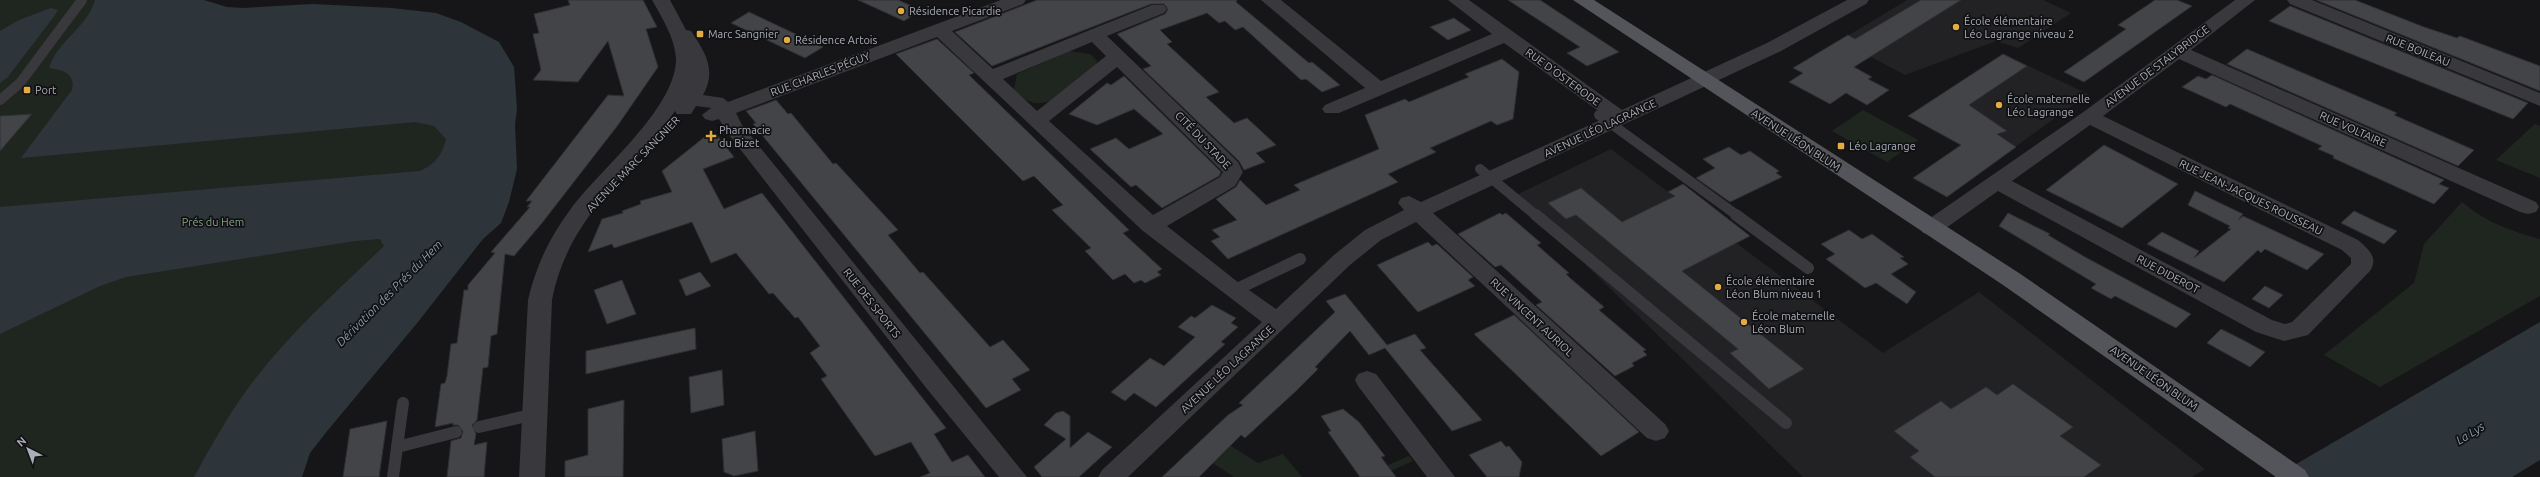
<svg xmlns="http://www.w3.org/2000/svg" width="2540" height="477" viewBox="0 0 2540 477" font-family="Ubuntu,sans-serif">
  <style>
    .built { fill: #222225 }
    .green { fill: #1f261f }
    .water { fill: #2d353b }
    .building { fill: #434448; stroke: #303034 }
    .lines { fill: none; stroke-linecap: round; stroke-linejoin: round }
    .lane-far1 { stroke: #38383d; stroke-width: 10 }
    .lane { stroke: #38383d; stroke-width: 12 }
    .street { fill: #38383d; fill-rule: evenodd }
    .primary { fill: #54555b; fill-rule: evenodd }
    .poi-dot { fill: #e3ac43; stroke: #111113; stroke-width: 1.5 }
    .labels { text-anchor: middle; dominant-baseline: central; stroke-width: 3.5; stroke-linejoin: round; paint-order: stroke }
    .poi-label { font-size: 11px; fill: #a9aeb7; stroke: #111113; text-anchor: start }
    .street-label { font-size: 11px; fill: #a9aeb7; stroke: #111113 }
    .park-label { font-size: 11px; fill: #82a083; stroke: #111113 }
    .water-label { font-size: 12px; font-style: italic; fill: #839baf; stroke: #111113 }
  </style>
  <rect width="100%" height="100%" fill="#161618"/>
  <!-- built -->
  <g class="built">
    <path d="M1907 0H2043L2071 13 2018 48 1996 41 1905 75 1871 57 1866 60 1834 44Z"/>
    <path d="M2003 54 2088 94 1996 161 1908 116Z"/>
    <path d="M1611 149 1883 353 1979 292 2205 469 2192 477H1803L1584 263 1508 199Z"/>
  </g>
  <!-- green -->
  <g class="green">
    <path d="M0 0H192L506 69 286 477H0Z"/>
    <path d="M1069 51 1090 54 1097 61 1095 68C1072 87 1040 123 1014 89L1017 74Z"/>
    <path d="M1863 110 1918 140 1887 162 1832 131Z"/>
    <path d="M2535 124 2540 126V178L2496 160Z"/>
    <path d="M2462 202C2485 222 2511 231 2540 239V296L2380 387 2324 355 2414 283 2424 244Z"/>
    <path d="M1209 432 1258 463 1283 454 1302 477H1234L1192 449Z"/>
    <path d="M1409 456 1413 461 1377 477H1361Z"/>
  </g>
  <!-- water -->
  <g class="water">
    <path d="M95 0H204L227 7 243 8 312 4 392 8 436 13 461 22 499 42 514 67 517 109 515 125 517 169 509 202 501 223 483 239 418 322 328 430 310 453 302 477H194C210 448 226 419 246 391 285 337 336 292 384 246L380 239 355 241 126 277 100 286 0 334V207L420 171C435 164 442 156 446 139L434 126 415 122 21 158 72 90C76 73 62 70 49 68 57 41 88 27 95 0Z"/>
    <path d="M51 8 58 10 55 15 7 78 0 83V31L19 20Z"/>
    <path d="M2540 322V460L2512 477H2274Z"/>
  </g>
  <!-- building -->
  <g class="building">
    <path d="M568 0H643L657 27 646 29 658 67 618 125 542 223 514 256 505 254 497 334 491 336 488 367 483 368 477 420 472 425 476 434 474 445 487 442 484 477H447L451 441 461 438 463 431 458 425H453V423L435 427 441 384 445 383 447 376 451 344 457 343 464 290H468V285L495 253 491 252 530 207H527L532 201H526L608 95 624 96 608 41 578 82 533 80 541 70 533 34 539 33 534 14 570 5Z"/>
    <path d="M858 0H898L921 10 904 21Z"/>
    <path d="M1037 0H1237L1236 2 1309 63 1312 62 1340 85 1322 92 1306 79 1301 80 1243 27 1235 30 1225 21 1219 23 1207 13 1160 30 1172 42 1167 44 1219 92 1206 97 1234 123 1247 118 1276 145 1256 153 1265 162 1244 170 1239 161 1143 69 1151 66 1117 34 1165 14 1168 9 1164 4H1151L992 66 955 32Z"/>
    <path d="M1508 0H1540L1619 52 1587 66 1567 53 1580 47Z"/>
    <path d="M1921 0H1961L1854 67 1872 77 1868 79 1889 90 1867 105 1846 93 1830 104 1789 82 1803 73 1793 68 1848 35 1855 39Z"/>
    <path d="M2155 0H2177L2192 6 2084 82 2064 72 2126 29 2118 25Z"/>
    <path d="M2316 0H2355L2424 27 2457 38 2460 36 2540 66V91Z"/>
    <path d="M2290 6 2528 103 2513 119 2269 21Z"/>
    <path d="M749 12 823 47 805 58 731 23Z"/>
    <path d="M1454 18 1471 30 1448 40 1430 27Z"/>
    <path d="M937 39 974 73 969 75 1129 230 1123 233 1162 269 1157 272 1161 275 1145 283 1141 280 1134 283 1125 274 1113 280 1085 251 1091 248 1052 210 1063 205 1034 176 1023 181 896 54Z"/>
    <path d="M2247 49 2397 113 2394 115 2474 150 2458 166 2227 64Z"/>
    <path d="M2003 54 2027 66 1969 105 2007 131 1997 134 2016 147 1947 197 1913 178 1961 145 1908 116Z"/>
    <path d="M1502 59 1519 72 1513 119 1497 125 1491 121 1430 148 1436 152 1388 174 1398 182 1228 259 1211 241 1220 237 1212 230 1237 220 1216 199 1236 187 1240 180 1266 205 1300 190 1294 185 1379 149 1365 115 1405 99 1409 102 1440 89 1469 77 1465 74Z"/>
    <path d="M2212 75 2444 180 2439 184 2449 188 2434 204 2333 158 2334 156 2318 149 2322 146 2230 104 2226 107 2182 87 2198 76 2206 79Z"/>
    <path d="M1124 76 1221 172 1219 176 1162 208 1136 185 1131 187 1090 149 1116 138 1129 149 1163 134 1134 109 1097 125 1069 114 1107 83 1111 85Z"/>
    <path d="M776 100 788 114 791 113 833 164 836 163 898 230 888 235 920 273 923 272 990 347 1003 340 1030 370 1012 379 1021 390 986 408 753 124 756 123 746 111Z"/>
    <path d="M32 114 19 129 0 151V116Z"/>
    <path d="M716 134 734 157 703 169 724 209 762 193 946 428 934 434 952 462 968 455 985 477H920L930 473 911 442 875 456 821 379 827 376 810 353 820 346 798 317 795 318 773 293 769 294 736 253 711 263 692 222 614 248 612 244 588 252 602 219 623 213 622 211 641 204 640 201 672 192 662 171 707 135Z"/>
    <path d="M2104 145 2178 184 2122 228 2046 190Z"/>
    <path d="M1729 147 1741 155 1750 151 1779 171 1776 173 1782 177 1730 202 1696 178 1715 168 1703 159Z"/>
    <path d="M1683 184 1750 236 1682 271 1804 369 1769 389 1730 353 1738 349 1576 215 1566 219 1548 203 1581 188 1622 222 1675 196 1668 192Z"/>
    <path d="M2195 191 2243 214 2238 220 2243 216 2324 254 2307 270 2265 249 2261 253 2258 250 2224 282 2147 244 2162 232 2199 251 2194 258 2231 229 2228 228 2230 226 2188 205Z"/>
    <path d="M2354 211 2375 221 2397 231 2384 244 2341 223Z"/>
    <path d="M1500 213 1502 215 1506 213 1541 243 1537 245 1569 273 1566 274 1570 278 1604 307 1599 310 1646 350 1643 351 1647 355 1632 363 1634 366 1615 376 1536 305 1542 302 1501 265 1495 267 1458 234Z"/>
    <path d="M2008 213 2050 234 2048 235 2085 257 2191 314 2176 328 2115 296 2111 299 2091 288 2096 284 1999 226Z"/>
    <path d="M1849 230 1862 239 1872 234 1904 257 1900 258 1908 264 1891 274 1916 292 1907 304 1876 283 1865 288 1826 259 1835 254 1821 244Z"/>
    <path d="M1428 242 1432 246 1437 244 1473 277 1468 280 1475 286 1418 312 1377 265Z"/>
    <path d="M700 272 711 286 686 296 679 280Z"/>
    <path d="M622 280 636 314 607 324 594 290Z"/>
    <path d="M2265 286 2283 295 2269 308 2252 299Z"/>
    <path d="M1345 294 1387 345 1415 334 1426 348 1420 350 1482 420 1452 431 1385 348 1369 355 1350 331 1315 367 1318 369 1296 391 1245 438 1241 435 1199 477H1162L1228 415 1243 405 1239 403 1335 312 1326 301Z"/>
    <path d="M1212 305 1236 318 1231 323 1238 327 1221 342 1225 344 1156 407 1134 393 1125 401 1111 392 1150 358 1164 366 1195 337 1178 327 1191 316 1195 318Z"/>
    <path d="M1514 315 1639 432 1601 456 1474 334Z"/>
    <path d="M695 328 696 349 586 374V351Z"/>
    <path d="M2221 329 2243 340 2265 352 2250 367 2207 343Z"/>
    <path d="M722 370 724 405 691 413 689 377Z"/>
    <path d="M2013 384 2073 427 2060 436 2101 465 2084 477H1935L1910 457 1919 451 1894 431 1941 401 1951 409 1986 387 1997 395Z"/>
    <path d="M624 400 623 477H565V461L588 455V409Z"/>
    <path d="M1343 409 1359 422 1385 456 1381 457 1396 477H1360L1328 432 1331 431 1321 416Z"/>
    <path d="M1063 411 1070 416V448L1088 432 1112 447 1079 477H1042L1034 467 1066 439 1044 425 1056 413Z"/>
    <path d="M387 421 379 477H343L350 429Z"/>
    <path d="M755 431 758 471 734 476 724 472 722 439Z"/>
    <path d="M1501 441 1506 447 1509 446 1522 462 1519 477H1487L1469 455Z"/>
  </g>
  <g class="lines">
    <!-- lane-far1 -->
    <g class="lane-far1">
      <path d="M0 100 20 83 82 0"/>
      <path d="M1599 115 1738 216"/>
      <path d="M1480 169 1537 216"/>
    </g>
    <!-- lane -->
    <g class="lane">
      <path d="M1536 215 1786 423"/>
      <path d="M1736 215 1808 268"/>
      <path d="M1233 291 1300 259"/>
      <path d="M479 427 535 414"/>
      <path d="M397 447 456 432"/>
      <path d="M393 477 403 403"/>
    </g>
    <!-- street -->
    <g class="street">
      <path d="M652 0H670L686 30 691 31C705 52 717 70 703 95L723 98 728 102 1001 0H1026L1023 4 952 31 993 69 1152 5H1164L1167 9 1164 13 1107 36 1238 162 1243 172 1235 186 1167 226 1239 283 1276 309 1334 255 1365 230 1404 210 1398 203 1401 198 1409 196 1421 202 1607 117 1504 43 1339 113H1325L1322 109 1325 105 1365 88 1261 0H1281L1381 81 1492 34 1448 0H1469L1622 110 1767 43 1847 0H1869L1866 4 1781 51 1433 213 1665 424 1669 431 1665 438 1656 441 1647 438 1416 222 1381 240 1350 265 1128 477H1098L1102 470 1262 322 1143 231 937 37 736 113 742 125 1027 477H999L927 389 726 131 719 119 712 121 705 119 702 115 711 108 696 106 691 114H677L675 111C629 177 568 216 552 300L545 477H519L528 300C536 266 549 238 570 210 599 170 676 109 676 59 675 38 662 18 652 0ZM1092 42 1106 56 1037 111 1003 79ZM1117 67 1223 172 1220 177 1153 215 1049 121Z"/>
      <path d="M2235 0H2255L2191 50 2536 202 2539 207 2536 212 2528 214 2520 212 2179 59 2103 116 2358 240C2368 249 2379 257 2370 271L2308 335 2284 341 2256 332 1998 191 1939 233 1931 235 1923 233 1920 228 1923 223 2082 113ZM2090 125 2342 250 2351 258V264L2292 322 2285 324 2272 320 2012 181Z"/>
      <path d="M2287 0H2312L2540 93V106L2290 4Z"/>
      <path d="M1367 371 1376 374 1455 477H1427L1358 386 1355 380 1358 374Z"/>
    </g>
    <!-- primary -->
    <path class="primary" d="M1573 0H1594L2019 273 2305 470 2309 477H2276L2003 285Z"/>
  </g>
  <!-- markers -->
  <g class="poi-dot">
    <circle cx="901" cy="11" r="4"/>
    <circle cx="1956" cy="27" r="4"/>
    <rect x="696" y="30" width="8" height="8" rx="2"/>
    <circle cx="787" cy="40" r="4"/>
    <rect x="23" y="86" width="8" height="8" rx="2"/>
    <circle cx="1999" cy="105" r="4"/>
    <path d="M709 130h4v4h4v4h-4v4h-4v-4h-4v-4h4z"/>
    <rect x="1837" y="142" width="8" height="8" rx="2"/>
    <circle cx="1718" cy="287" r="4"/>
    <circle cx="1744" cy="322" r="4"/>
  </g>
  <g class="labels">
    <!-- poi labels -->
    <g class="poi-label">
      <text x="909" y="11">Résidence Picardie</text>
      <text x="1964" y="21">École élémentaire<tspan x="1964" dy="13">Léo Lagrange niveau 2</tspan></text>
      <text x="708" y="34">Marc Sangnier</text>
      <text x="795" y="40">Résidence Artois</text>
      <text x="35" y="90">Port</text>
      <text x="2007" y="99">École maternelle<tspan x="2007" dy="13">Léo Lagrange</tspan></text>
      <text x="719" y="130">Pharmacie<tspan x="719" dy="13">du Bizet</tspan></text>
      <text x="1849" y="146">Léo Lagrange</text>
      <text x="1726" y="281">École élémentaire<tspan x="1726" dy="13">Léon Blum niveau 1</tspan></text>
      <text x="1752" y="316">École maternelle<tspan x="1752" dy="13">Léon Blum</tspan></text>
    </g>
    <!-- street labels -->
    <g class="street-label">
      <text transform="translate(2418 50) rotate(22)">RUE BOILEAU</text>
      <text transform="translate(2157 66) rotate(-37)">AVENUE DE STALYBRIDGE</text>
      <text transform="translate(820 74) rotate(-21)">RUE CHARLES PÉGUY</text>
      <text transform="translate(1563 77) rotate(36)">RUE D'OSTERODE</text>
      <text transform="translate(1600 128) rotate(-25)">AVENUE LÉO LAGRANGE</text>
      <text transform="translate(2353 129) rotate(24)">RUE VOLTAIRE</text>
      <text transform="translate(1203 140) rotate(46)">CITÉ DU STADE</text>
      <text transform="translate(1796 140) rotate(33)">AVENUE LÉON BLUM</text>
      <text transform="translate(633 164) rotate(-46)">AVENUE MARC SANGNIER</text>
      <text transform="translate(2251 197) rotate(26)">RUE JEAN-JACQUES ROUSSEAU</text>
      <text transform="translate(2168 274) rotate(28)">RUE DIDEROT</text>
      <text transform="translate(872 303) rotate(52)">RUE DES SPORTS</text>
      <text transform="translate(1532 317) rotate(43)">RUE VINCENT AURIOL</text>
      <text transform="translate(1227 369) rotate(-43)">AVENUE LÉO LAGRANGE</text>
      <text transform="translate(2154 378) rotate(35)">AVENUE LÉON BLUM</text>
    </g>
    <!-- park labels -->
    <g class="park-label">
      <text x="213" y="222">Prés du Hem</text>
    </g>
    <!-- water labels -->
    <g class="water-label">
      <text transform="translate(389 293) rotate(-45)">Dérivation des Prés du Hem</text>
      <text transform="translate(2470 433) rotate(-32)">La Lys</text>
    </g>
  </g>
  <!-- north arrow -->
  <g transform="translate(28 449) rotate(318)" stroke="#111113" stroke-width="3" paint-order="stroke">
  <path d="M0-3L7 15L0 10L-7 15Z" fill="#a9aeb7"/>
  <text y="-6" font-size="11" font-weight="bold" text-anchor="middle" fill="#a9aeb7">N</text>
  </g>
</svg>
